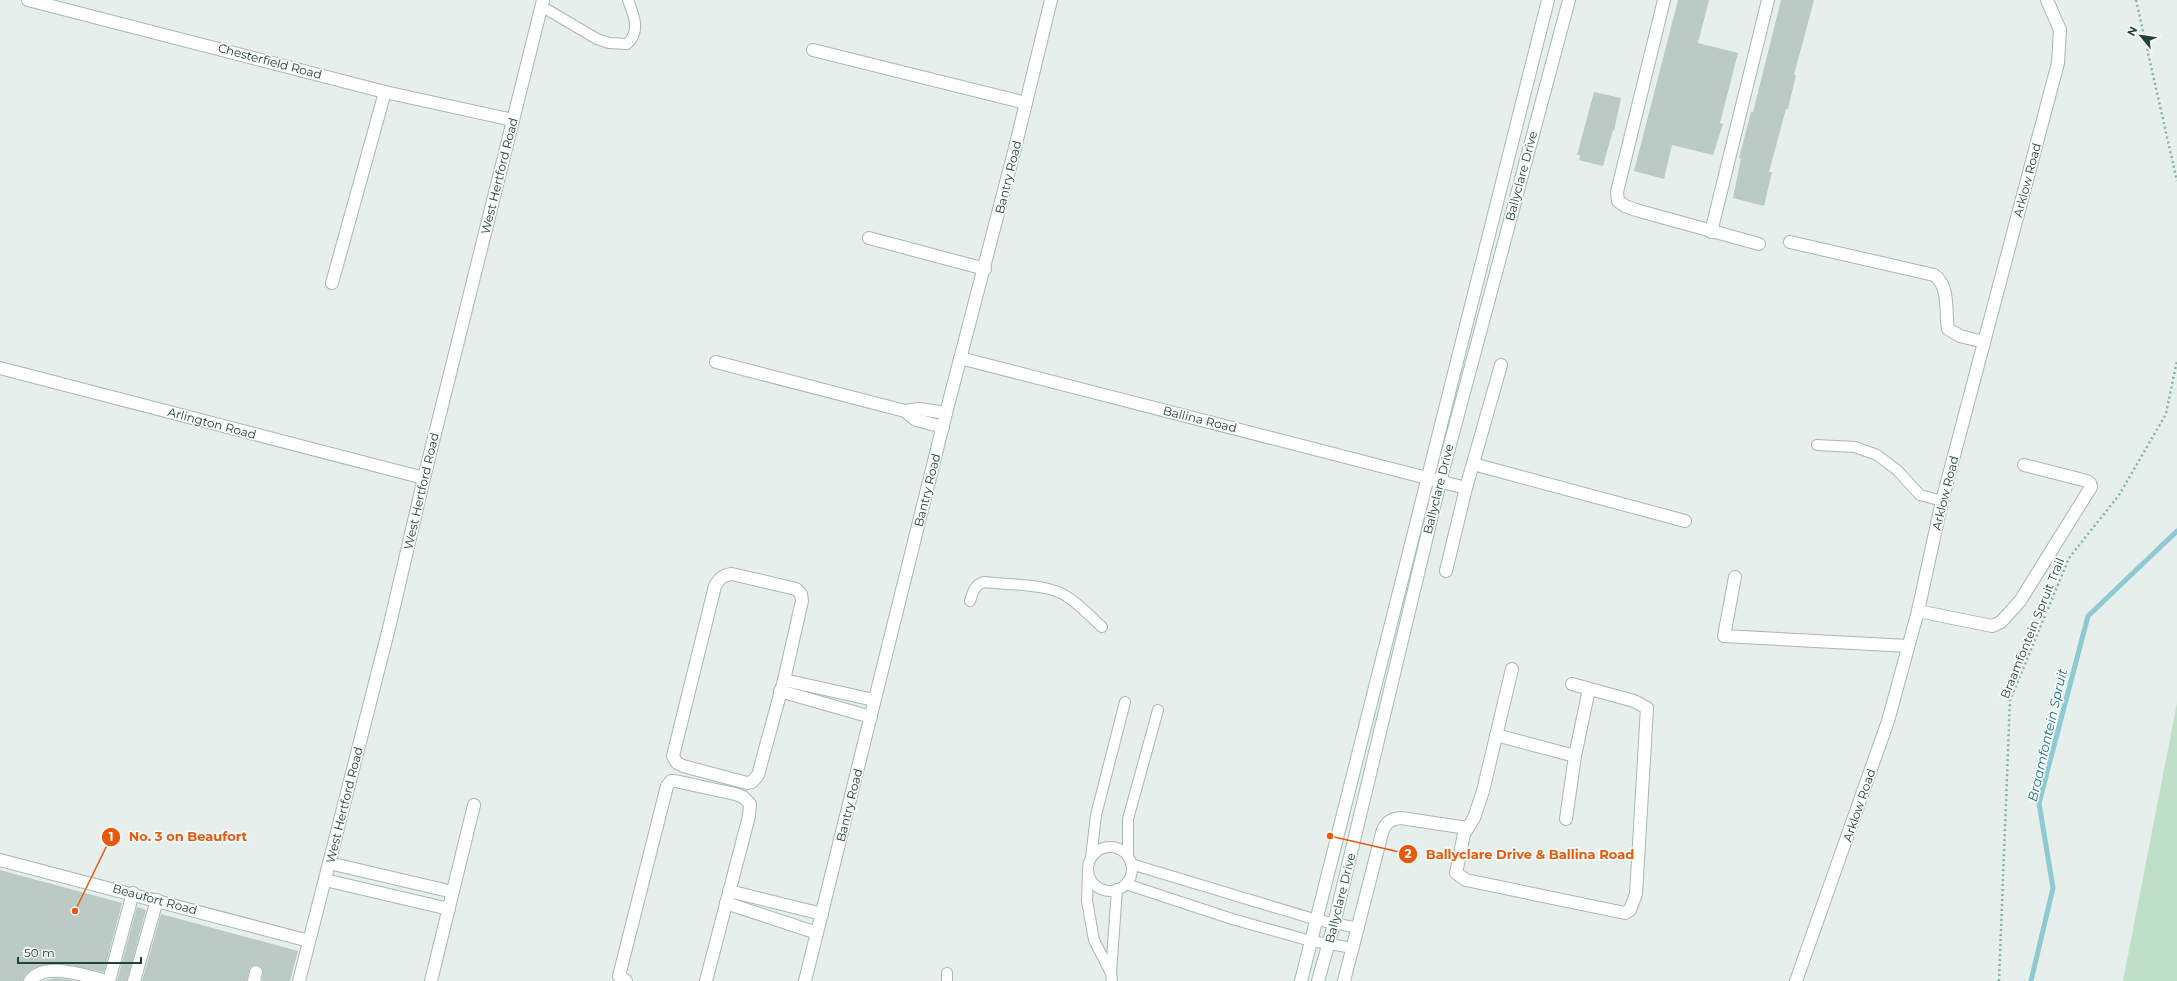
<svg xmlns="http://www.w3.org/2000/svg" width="2177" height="981" viewBox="0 0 2177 981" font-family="Montserrat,sans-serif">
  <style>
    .green { fill: #bfe0c8 }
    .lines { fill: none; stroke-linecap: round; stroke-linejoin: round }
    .stream { stroke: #8ec9d4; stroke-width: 5 }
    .building { fill: #bbcac4 }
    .lane-casing { stroke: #a8b8b2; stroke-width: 12 }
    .street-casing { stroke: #a8b8b2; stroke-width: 14 }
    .secondary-casing { stroke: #a4bbb3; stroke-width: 14 }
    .path { stroke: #86b3a5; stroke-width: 2.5; stroke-dasharray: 2 3; stroke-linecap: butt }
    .lane { stroke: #fff; stroke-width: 10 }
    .street { stroke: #fff; stroke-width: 12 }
    .secondary { stroke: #fff; stroke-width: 12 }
    .labels { text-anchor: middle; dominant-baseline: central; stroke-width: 3.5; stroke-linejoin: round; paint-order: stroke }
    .street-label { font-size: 12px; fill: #24423a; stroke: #f7fbf9 }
    .water-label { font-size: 13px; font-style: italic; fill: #1c6f80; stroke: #f7fbf9 }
    .leader { fill: none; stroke: #e8590c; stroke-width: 1.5 }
    .callout-dot { fill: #e8590c; stroke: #f7fbf9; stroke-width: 1.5 }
    .mark-label { font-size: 12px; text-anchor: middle; font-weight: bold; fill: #fff }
    .callout-label { font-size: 13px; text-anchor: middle; font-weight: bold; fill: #e8590c; stroke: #f7fbf9; stroke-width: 3.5; stroke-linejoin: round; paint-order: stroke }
  </style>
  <rect width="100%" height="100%" fill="#e6efeb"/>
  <!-- green -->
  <path class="green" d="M2177 703V981H2123Z"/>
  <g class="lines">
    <!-- stream -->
    <path class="stream" d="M2031 981 2053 888 2039 803 2088 616 2177 531"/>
  </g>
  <!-- building -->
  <g class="building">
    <path d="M1678 0H1709L1698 43 1738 53 1720 123 1723 124 1713 155 1672 145 1664 179 1634 171Z"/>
    <path d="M1781 0H1814L1794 75H1796L1788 109H1786L1769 172H1772L1764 206 1733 198 1741 158H1739L1751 112H1753Z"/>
    <path d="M1594 92 1621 98 1614 131 1613 130 1603 166 1579 160 1580 155H1577Z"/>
    <path d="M0 870 122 903 104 972 55 963 34 968 25 975 23 981H0Z"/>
    <path d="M137 907 146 910 127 981H117Z"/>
    <path d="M161 914 298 951 290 981H262L263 970 257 965 250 967 247 981H142Z"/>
    <path d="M56 978 66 979 76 981H42Z"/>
  </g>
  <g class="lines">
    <defs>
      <g id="lane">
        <path d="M541 6 597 39 609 43 627 44C641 32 634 15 628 0"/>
        <path d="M1817 445 1855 447 1877 455 1897 470 1920 495 1942 501"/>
        <path d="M970 601C973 592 974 585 984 582 1008 585 1050 583 1069 598 1081 606 1091 617 1102 627"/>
        <circle cx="1110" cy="869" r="22"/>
        <path d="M1128 857V819L1158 710"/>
        <path d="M1091 858 1096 815 1125 702"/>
        <path d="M1131 864 1317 920 1359 928"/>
        <path d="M1088 873 1087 901 1094 940 1111 973"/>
        <path d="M1126 884 1232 919 1311 941 1353 948"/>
        <path d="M947 973V981"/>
        <path d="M1112 981 1111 973 1117 889"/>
      </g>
      <g id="street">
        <path d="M28 0 385 92 513 120"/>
        <path d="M1664 0 1617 192 1618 201 1625 206 1636 210 1759 244"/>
        <path d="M813 50 1026 103"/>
        <path d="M1711 232 1768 0"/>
        <path d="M869 238 985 269"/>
        <path d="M1790 242 1934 275C1950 286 1945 311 1948 329L1960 336 1984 342"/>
        <path d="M332 283 385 92"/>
        <path d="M960 358 1466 488"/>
        <path d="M716 362 905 411 916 420 943 427"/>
        <path d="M0 368 424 478"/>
        <path d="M905 411 919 409 946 413"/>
        <path d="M1473 464 1685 521"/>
        <path d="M1446 571 1466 488 1501 365"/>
        <path d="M732 574 796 589 801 594 802 601 784 680 758 775 752 782 747 783 683 766 677 763 673 756 715 586C720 578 723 575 732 574Z"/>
        <path d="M1735 577 1724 636 1908 646"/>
        <path d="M1918 611 1992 626 2001 622 2020 601 2091 487 2090 483 2087 481 2024 465"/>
        <path d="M1512 669 1483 791 1474 818 1464 834 1456 873 1466 880 1625 913 1630 910 1636 894 1647 708 1634 701 1572 684"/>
        <path d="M784 680 874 700"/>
        <path d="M780 691 871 717"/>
        <path d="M1496 735 1575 756 1589 689"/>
        <path d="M1566 819 1575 756"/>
        <path d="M0 860 309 941"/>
        <path d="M329 863 453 892"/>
        <path d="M325 880 449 909"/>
        <path d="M729 891 822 914"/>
        <path d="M726 903 817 933"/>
        <path d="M30 981C45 960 87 977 108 981"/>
        <path d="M109 981 133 893"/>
        <path d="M134 981 157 900"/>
        <path d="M254 981 256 972"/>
        <path d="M299 981 389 628 424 478 543 0"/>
        <path d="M431 981 474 805"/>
        <path d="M626 981 619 976 667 786 671 781H675L735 794 743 797 750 804 749 816 706 981"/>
        <path d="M805 981 946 413 1015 148 1051 0"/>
        <path d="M1344 981 1382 833C1385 823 1390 819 1401 818L1467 828"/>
        <path d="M1796 981 1888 721 1918 611 1942 501 2058 63 2060 30 2047 0"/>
      </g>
      <g id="secondary">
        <path d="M1301 981 1548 0"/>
        <path d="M1318 981 1334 924 1440 482 1569 0"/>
      </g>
    </defs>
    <!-- lane casing -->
    <use href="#lane" class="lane-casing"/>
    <!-- street casing -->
    <use href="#street" class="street-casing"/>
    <!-- secondary casing -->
    <use href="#secondary" class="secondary-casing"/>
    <!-- path -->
    <g class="path">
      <path d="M2136 0 2177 181"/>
      <path d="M1999 981 2010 700 2069 558 2119 495 2166 414 2177 360"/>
    </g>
    <!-- lane -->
    <use href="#lane" class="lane"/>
    <!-- street -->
    <use href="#street" class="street"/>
    <!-- secondary -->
    <use href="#secondary" class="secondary"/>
  </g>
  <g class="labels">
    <!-- street labels -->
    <g class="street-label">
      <text transform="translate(270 61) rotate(15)">Chesterfield Road</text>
      <text transform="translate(499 176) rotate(-76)">West Hertford Road</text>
      <text transform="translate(1521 176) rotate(-75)">Ballyclare Drive</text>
      <text transform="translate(1008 177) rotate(-76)">Bantry Road</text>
      <text transform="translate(2027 180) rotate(-75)">Arklow Road</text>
      <text transform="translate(1200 419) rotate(14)">Ballina Road</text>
      <text transform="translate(212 423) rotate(15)">Arlington Road</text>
      <text transform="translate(1438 489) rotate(-76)">Ballyclare Drive</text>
      <text transform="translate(927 490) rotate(-76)">Bantry Road</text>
      <text transform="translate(421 491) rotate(-77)">West Hertford Road</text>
      <text transform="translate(1945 493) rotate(-76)">Arklow Road</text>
      <text transform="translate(2032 628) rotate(-68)">Braamfontein Spruit Trail</text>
      <text transform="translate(344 805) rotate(-76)">West Hertford Road</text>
      <text transform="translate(849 805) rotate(-76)">Bantry Road</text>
      <text transform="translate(1859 805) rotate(-71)">Arklow Road</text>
      <text transform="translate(1340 898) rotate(-76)">Ballyclare Drive</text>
      <text transform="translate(155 899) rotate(15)">Beaufort Road</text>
    </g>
    <!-- water labels -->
    <g class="water-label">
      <text transform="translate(2047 735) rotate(-77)">Braamfontein Spruit</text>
    </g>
  </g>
  <!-- callouts -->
  <path class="leader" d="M75 911L111 837M1330 836L1408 854"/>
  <g class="callout-dot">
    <circle cx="75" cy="911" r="4"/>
    <circle cx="1330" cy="836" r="4"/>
    <circle cx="111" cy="837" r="10"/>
    <circle cx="1408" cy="854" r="10"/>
  </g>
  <g class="mark-label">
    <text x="111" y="841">1</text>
    <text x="1408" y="858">2</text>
  </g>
  <g class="callout-label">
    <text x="188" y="841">No. 3 on Beaufort</text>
    <text x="1530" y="859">Ballyclare Drive &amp; Ballina Road</text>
  </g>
  <!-- north arrow -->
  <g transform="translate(2141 36) rotate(299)" stroke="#f7fbf9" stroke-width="3" paint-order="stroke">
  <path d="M0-3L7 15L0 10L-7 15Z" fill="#24423a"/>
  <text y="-6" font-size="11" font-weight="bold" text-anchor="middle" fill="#24423a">N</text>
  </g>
  <!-- scale -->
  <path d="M18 957v6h123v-6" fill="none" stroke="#24423a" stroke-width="2"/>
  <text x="24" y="957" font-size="12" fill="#24423a" stroke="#f7fbf9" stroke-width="3" paint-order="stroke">50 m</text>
</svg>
